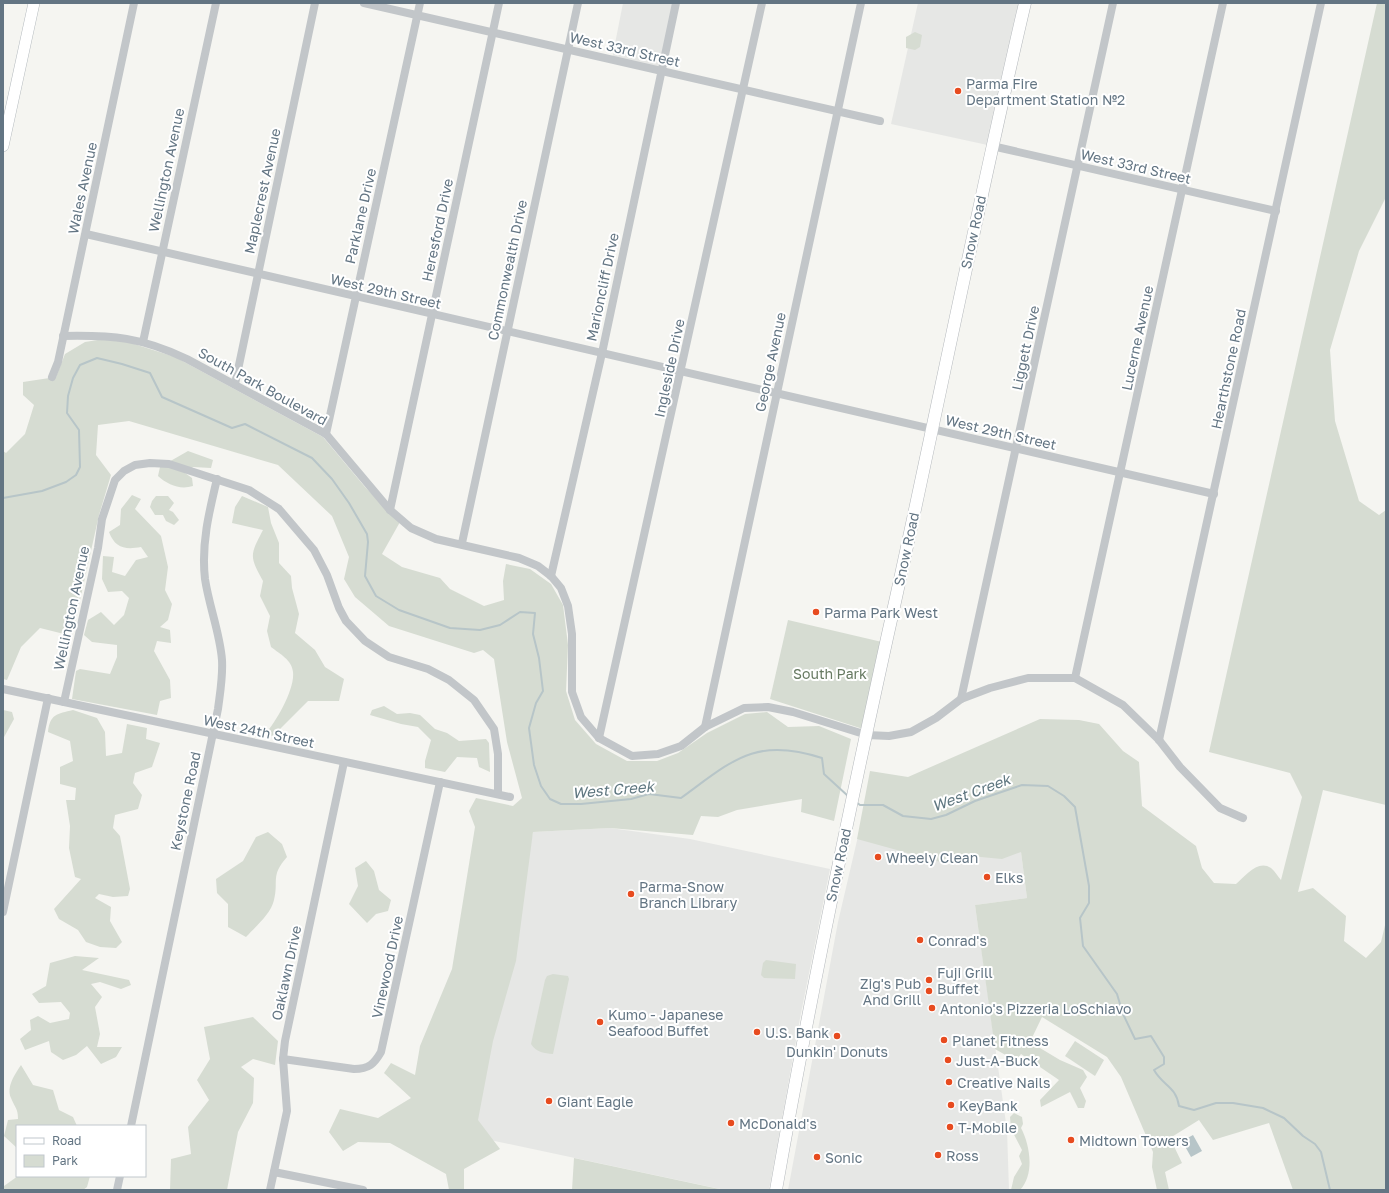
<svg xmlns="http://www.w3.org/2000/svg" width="1389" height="1193" viewBox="0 0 1389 1193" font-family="'Golos Text',sans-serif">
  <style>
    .built { fill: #e6e7e5 }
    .green { fill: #d6dcd2 }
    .water { fill: #b7c5c8 }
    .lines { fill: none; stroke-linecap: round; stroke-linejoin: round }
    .stream { stroke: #b7c5c8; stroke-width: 2 }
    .secondary-casing { stroke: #b4babe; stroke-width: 12 }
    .primary-casing { stroke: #b5b9bd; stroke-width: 13 }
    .street { stroke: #c2c6c9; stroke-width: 8 }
    .secondary { stroke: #fff; stroke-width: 11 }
    .primary { stroke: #fff; stroke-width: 12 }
    .poi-dot { fill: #e74b1f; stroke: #fff; stroke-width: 1.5 }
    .labels { text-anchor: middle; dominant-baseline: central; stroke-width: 4; stroke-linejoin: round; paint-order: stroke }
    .street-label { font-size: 14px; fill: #637583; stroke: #fff }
    .poi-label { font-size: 14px; fill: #637583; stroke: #fff; text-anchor: start }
    .park-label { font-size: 14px; fill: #677a62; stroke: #fff }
    .water-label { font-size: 15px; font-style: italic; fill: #5f7780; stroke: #fff }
  </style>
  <rect width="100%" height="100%" fill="#f5f5f1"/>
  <!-- built -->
  <g class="built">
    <path d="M623 3H676L662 70 612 59Z"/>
    <path d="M918 3H1025L992 146 891 124Z"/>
    <path d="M610 828 690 839 830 869 801 1013 769 1190H725L471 1136 533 832Z"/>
    <path d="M859 832 1021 852 1027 898 975 905 1007 1130 1009 1190H788L838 922Z"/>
  </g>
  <!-- green -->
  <g class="green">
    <path d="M1377 3H1386V197L1359 251 1330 350 1335 421 1359 501 1379 515 1386 510V805L1323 790 1298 892 1313 888 1346 916 1344 941 1366 958 1381 942 1386 921V1190H1293L1269 1123 1213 1140 1199 1120 1170 1138 1182 1163 1165 1172 1169 1190H1157L1152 1167 1153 1152 1121 1077 1107 1057 1042 1017 1030 1042 1060 1060 1083 1070 1087 1077 1080 1088 1086 1101 1084 1108H1078L1070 1092 1041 1107 1040 1100 1059 1080 1021 1054 1016 1061 995 1049 975 905 1027 898 1021 852 1002 859 949 854 944 863 857 839 870 771 908 777 1040 719 1079 720 1099 724 1123 751 1139 762 1142 806 1196 846 1202 868 1214 883 1236 884C1245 876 1258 859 1271 868 1275 871 1278 877 1281 880L1302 797 1290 773 1209 752Z"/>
    <path d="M915 32 922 35 920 47 915 50 906 48V37Z"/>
    <path d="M104 339 128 342 175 357 323 437 365 487 400 522 382 554 402 567 440 578 450 589 484 606 504 600 503 581 506 564 530 569 551 584 563 605 568 645 566 691 575 720 596 744 627 761H657L678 753 707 733 745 714 767 712 788 727 819 726 851 739 834 821 801 812 802 799 737 810 718 817 701 816 693 835 610 828 533 832 516 961 493 1041 478 1120 500 1149 464 1169V1190H449L446 1174 390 1143 358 1142 343 1151 329 1132 340 1109 378 1118 411 1098 384 1073 391 1063 415 1075 420 1046 452 969 475 827 469 811 476 798 513 806 522 798 507 742 494 659 483 650 474 653 389 626 355 597 344 579 349 557 332 516 278 465 129 421 98 425 96 455 111 475 99 515 72 636 40 628 21 647 7 680 3 679V451L6 453 25 434 34 405 23 395V382L56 377 65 354 85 342Z"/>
    <path d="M188 451 213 460 211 468 193 467 185 473 192 478 193 486C180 490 168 485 158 476L160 467Z"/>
    <path d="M132 495 141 499 135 509 161 536 168 567 165 590 172 604 168 620 160 627 170 630 171 643 157 641 154 651 170 680 171 698 160 701 157 715 72 699 76 671 80 669 110 674 117 657V645L92 642 84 635 88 620 101 612 114 625 124 615 129 598 122 591 108 592 102 579 103 556 114 557 112 572 125 576 136 560 148 557 141 547C125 550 115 548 109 532L120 525 121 509Z"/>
    <path d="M156 496H168L174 503 169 510 173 512 179 520 174 525 166 521 163 515H155L150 507 152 501Z"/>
    <path d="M242 496 268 507 271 523 279 543V563L291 576 292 588 299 614 295 633 315 650 325 667 344 679 339 701H308L273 736 265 734C276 722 295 689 293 672 292 660 280 654 271 647L267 631 270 616 260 596 263 581C249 556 250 555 263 530L232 523 235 507Z"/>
    <path d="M788 620 882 642 863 729 770 699Z"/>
    <path d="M384 706 397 714 410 713 420 715 435 729 447 733 459 741 486 739 489 743 490 772 479 767 477 758 457 757 445 772 425 768V761L431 740 418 727 401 724 370 715 372 710Z"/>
    <path d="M3 710 12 712 14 719 3 739Z"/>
    <path d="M73 710 97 718 105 732 106 756 122 753 127 724 147 728 146 739 160 743 152 767 135 773 133 783 142 795 138 809 115 815 113 828 120 836 130 889 128 896 113 897 99 894 95 898 111 907 110 921 122 942 116 948 100 947 86 942 78 930 59 919 54 909 81 879 75 877 69 848 70 826 66 800H75L76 788 60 784V767L73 761 70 741 48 732C50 714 57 714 73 710Z"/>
    <path d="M268 832 282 844 287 857C270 876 279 881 274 900 271 914 255 927 246 937L228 927V904L217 893 216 879 243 861 256 837Z"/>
    <path d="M366 861 374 871 379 890 391 900 388 911 376 914 367 923 349 904 358 886 355 868Z"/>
    <path d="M75 956 99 958 82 970 129 980 131 985 121 989 100 982 91 984 102 997 95 1007 100 1034 97 1047H122L116 1057 101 1064 87 1046 76 1055 63 1060 51 1052 49 1041 25 1050 20 1039 31 1030 30 1020 38 1016 50 1023 69 1019 70 1013 61 1002 39 1003 32 994 46 986 50 963Z"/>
    <path d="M766 960 796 964 795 979 764 978 761 975 763 963Z"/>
    <path d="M553 974 568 976 569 979 553 1054C544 1053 537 1053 531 1044L545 980 547 976Z"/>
    <path d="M253 1017 278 1041 275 1065 253 1059 241 1067 254 1078 253 1103 238 1132 227 1190H170L171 1159 191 1154 188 1127 209 1100 197 1080 210 1059 204 1027Z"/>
    <path d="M1075 1041 1104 1060 1095 1076 1065 1056Z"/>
    <path d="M21 1065 33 1085 53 1090 59 1110 73 1117 77 1126H17V1148L4 1136 8 1120 18 1119C18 1108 15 1108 11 1098 6 1087 15 1074 21 1065Z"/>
    <path d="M1014 1113 1022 1117 1023 1124 1021 1128C1030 1145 1035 1174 1020 1190H1011L1014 1177 1022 1164 1019 1156 1022 1150 1011 1129 1010 1117Z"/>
    <path d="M574 1158 724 1190H572Z"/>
    <path d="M18 1176H90L87 1187 83 1190H3L4 1186Z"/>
  </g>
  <!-- water -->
  <path class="water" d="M1193 1135 1202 1151 1191 1157 1182 1141Z"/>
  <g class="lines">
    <!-- stream -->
    <g class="stream">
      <path d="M3 498 42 491 66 482 76 475 80 467 79 430 67 413 68 396 73 378 80 365 97 358 122 364 150 373 162 397 232 428 245 424 312 458 332 479 349 503 367 534 368 542 365 576 376 596 399 610 450 628 480 630 500 625 520 612 535 613 533 634 539 658 543 691 536 703 529 728 534 765 541 786 550 799 561 804H581L631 799 649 794 681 798C732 761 755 736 822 758L824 774 848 796"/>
      <path d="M856 802 860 805H883L903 816 931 819 946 815 975 801 1022 785 1048 786 1064 796 1075 807 1089 886V903L1080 918 1083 946 1117 994 1123 1014 1135 1039 1151 1036 1164 1057V1064L1154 1070C1163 1086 1176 1086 1179 1106L1194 1110 1216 1103H1233L1263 1108 1284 1118 1303 1136 1315 1144 1321 1152 1330 1190"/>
    </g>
    <defs>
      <path id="secondary" d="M3 146 34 3"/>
      <path id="primary" d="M776 1190C811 990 853 791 897 593 940 396 979 199 1025 3"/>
    </defs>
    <!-- secondary casing -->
    <use href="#secondary" class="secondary-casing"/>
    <!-- primary casing -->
    <use href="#primary" class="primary-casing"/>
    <!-- street -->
    <g class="street">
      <path d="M364 3 880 121"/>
      <path d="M992 146 1276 211"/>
      <path d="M86 234 1214 494"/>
      <path d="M63 336C113 335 141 337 187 359L326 434 390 510 411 528 436 539 519 558 538 566 551 576 561 588 568 606 572 634V692L581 717 599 738 632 756 658 754 681 746 705 727 744 708 768 707 793 712 867 735 889 736 911 732 936 718 961 699 990 688 1028 678H1075L1123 705 1159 740 1180 767 1220 808 1243 818"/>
      <path d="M143 342 216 3"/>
      <path d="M52 377 58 362 134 3"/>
      <path d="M235 384 315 3"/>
      <path d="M326 434 420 3"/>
      <path d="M390 510 499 3"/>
      <path d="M462 543 578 3"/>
      <path d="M551 576 602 353 676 3"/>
      <path d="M1075 678 1223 3"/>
      <path d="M3 689 510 797"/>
      <path d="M961 699 1113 3"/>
      <path d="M64 702 98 548 102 519 115 480 124 471 135 465 150 463 169 464 249 490 279 509 314 550 327 575 339 608 346 621 365 641 389 657 428 669 449 680 474 700 494 729 498 754V794"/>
      <path d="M705 727 861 3"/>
      <path d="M599 738 762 3"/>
      <path d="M1159 740 1321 3"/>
      <path d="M3 912 48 698"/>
      <path d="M283 1059 354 1069C369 1069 374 1064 381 1052L440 782"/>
      <path d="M131 1126 218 709C220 693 223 677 222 660 220 633 209 606 205 579 201 545 209 512 217 479"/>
      <path d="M274 1172 363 1190"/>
      <path d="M117 1190 120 1176"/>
      <path d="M270 1190 287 1111 283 1059 285 1041 344 762"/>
    </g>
    <!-- secondary -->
    <use href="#secondary" class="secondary"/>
    <!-- primary -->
    <use href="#primary" class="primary"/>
  </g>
  <!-- markers -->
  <g class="poi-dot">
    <circle cx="958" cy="91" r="4"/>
    <circle cx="816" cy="612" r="4"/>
    <circle cx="878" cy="857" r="4"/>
    <circle cx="987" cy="877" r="4"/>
    <circle cx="631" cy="894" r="4"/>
    <circle cx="920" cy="940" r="4"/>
    <circle cx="929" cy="980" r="4"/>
    <circle cx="929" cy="991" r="4"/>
    <circle cx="932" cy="1008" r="4"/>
    <circle cx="600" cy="1022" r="4"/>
    <circle cx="757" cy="1032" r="4"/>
    <circle cx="837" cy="1036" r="4"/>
    <circle cx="944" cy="1040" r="4"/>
    <circle cx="948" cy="1060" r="4"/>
    <circle cx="949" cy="1082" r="4"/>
    <circle cx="549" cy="1101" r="4"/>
    <circle cx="951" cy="1105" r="4"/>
    <circle cx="731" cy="1123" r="4"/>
    <circle cx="950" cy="1127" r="4"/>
    <circle cx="1071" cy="1140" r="4"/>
    <circle cx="938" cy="1155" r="4"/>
    <circle cx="817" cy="1157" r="4"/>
  </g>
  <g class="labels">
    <!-- street labels -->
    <g class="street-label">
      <text transform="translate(625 49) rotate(13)">West 33rd Street</text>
      <text transform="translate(1136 166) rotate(13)">West 33rd Street</text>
      <text transform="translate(166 170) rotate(-78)">Wellington Avenue</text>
      <text transform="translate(82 188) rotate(-78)">Wales Avenue</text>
      <text transform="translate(262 191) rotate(-78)">Maplecrest Avenue</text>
      <text transform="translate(360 216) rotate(-77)">Parklane Drive</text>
      <text transform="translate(437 230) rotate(-78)">Heresford Drive</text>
      <text transform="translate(973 232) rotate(-78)">Snow Road</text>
      <text transform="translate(507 270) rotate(-78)">Commonwealth Drive</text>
      <text transform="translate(602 287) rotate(-78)">Marioncliff Drive</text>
      <text transform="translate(386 291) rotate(13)">West 29th Street</text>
      <text transform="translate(1137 338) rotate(-78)">Lucerne Avenue</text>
      <text transform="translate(1025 348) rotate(-78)">Liggett Drive</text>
      <text transform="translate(770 362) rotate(-78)">George Avenue</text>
      <text transform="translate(669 368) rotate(-78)">Ingleside Drive</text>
      <text transform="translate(1228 369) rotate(-78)">Hearthstone Road</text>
      <text transform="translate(263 386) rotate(29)">South Park Boulevard</text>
      <text transform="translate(1001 432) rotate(13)">West 29th Street</text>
      <text transform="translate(906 549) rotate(-78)">Snow Road</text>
      <text transform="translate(71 608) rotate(-78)">Wellington Avenue</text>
      <text transform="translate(259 731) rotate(12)">West 24th Street</text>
      <text transform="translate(185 801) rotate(-78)">Keystone Road</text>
      <text transform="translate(838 865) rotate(-78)">Snow Road</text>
      <text transform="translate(387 967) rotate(-78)">Vinewood Drive</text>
      <text transform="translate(286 973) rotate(-78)">Oaklawn Drive</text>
    </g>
    <!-- poi labels -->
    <g class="poi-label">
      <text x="966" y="83">Parma Fire<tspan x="966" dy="16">Department Station №2</tspan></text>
      <text x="824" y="612">Parma Park West</text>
      <text x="886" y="857">Wheely Clean</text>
      <text x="995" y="877">Elks</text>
      <text x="639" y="886">Parma-Snow<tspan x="639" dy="16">Branch Library</tspan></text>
      <text x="928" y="940">Conrad's</text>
      <text x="937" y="972">Fuji Grill<tspan x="937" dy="16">Buffet</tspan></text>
      <text x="921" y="983" text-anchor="end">Zig's Pub<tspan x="921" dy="16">And Grill</tspan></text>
      <text x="940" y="1008">Antonio's Pizzeria LoSchiavo</text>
      <text x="608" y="1014">Kumo - Japanese<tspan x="608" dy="16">Seafood Buffet</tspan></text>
      <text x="765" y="1032">U.S. Bank</text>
      <text x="952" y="1040">Planet Fitness</text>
      <text x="837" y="1051" text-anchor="middle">Dunkin' Donuts</text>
      <text x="956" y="1060">Just-A-Buck</text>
      <text x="957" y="1082">Creative Nails</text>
      <text x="557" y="1101">Giant Eagle</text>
      <text x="959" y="1105">KeyBank</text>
      <text x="739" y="1123">McDonald's</text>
      <text x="958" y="1127">T-Mobile</text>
      <text x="1079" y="1140">Midtown Towers</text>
      <text x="946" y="1155">Ross</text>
      <text x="825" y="1157">Sonic</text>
    </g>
    <!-- park labels -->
    <g class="park-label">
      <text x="830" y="673">South Park</text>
    </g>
    <!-- water labels -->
    <g class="water-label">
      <text transform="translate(613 789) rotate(-5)">West Creek</text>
      <text transform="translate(971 792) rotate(-20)">West Creek</text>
    </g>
  </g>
  <!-- border -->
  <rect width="1389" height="1193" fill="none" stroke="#637583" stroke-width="8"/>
  <!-- legend -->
  <rect x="16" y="1125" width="130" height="52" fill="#ffffff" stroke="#c1c8cd"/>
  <rect x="24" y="1138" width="20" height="6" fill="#ffffff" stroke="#c1c8cd"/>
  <text x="52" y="1145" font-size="12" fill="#637583">Road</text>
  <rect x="24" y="1155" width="20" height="12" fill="#d6dcd2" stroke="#c1c8cd"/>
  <text x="52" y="1165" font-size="12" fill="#637583">Park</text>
</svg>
